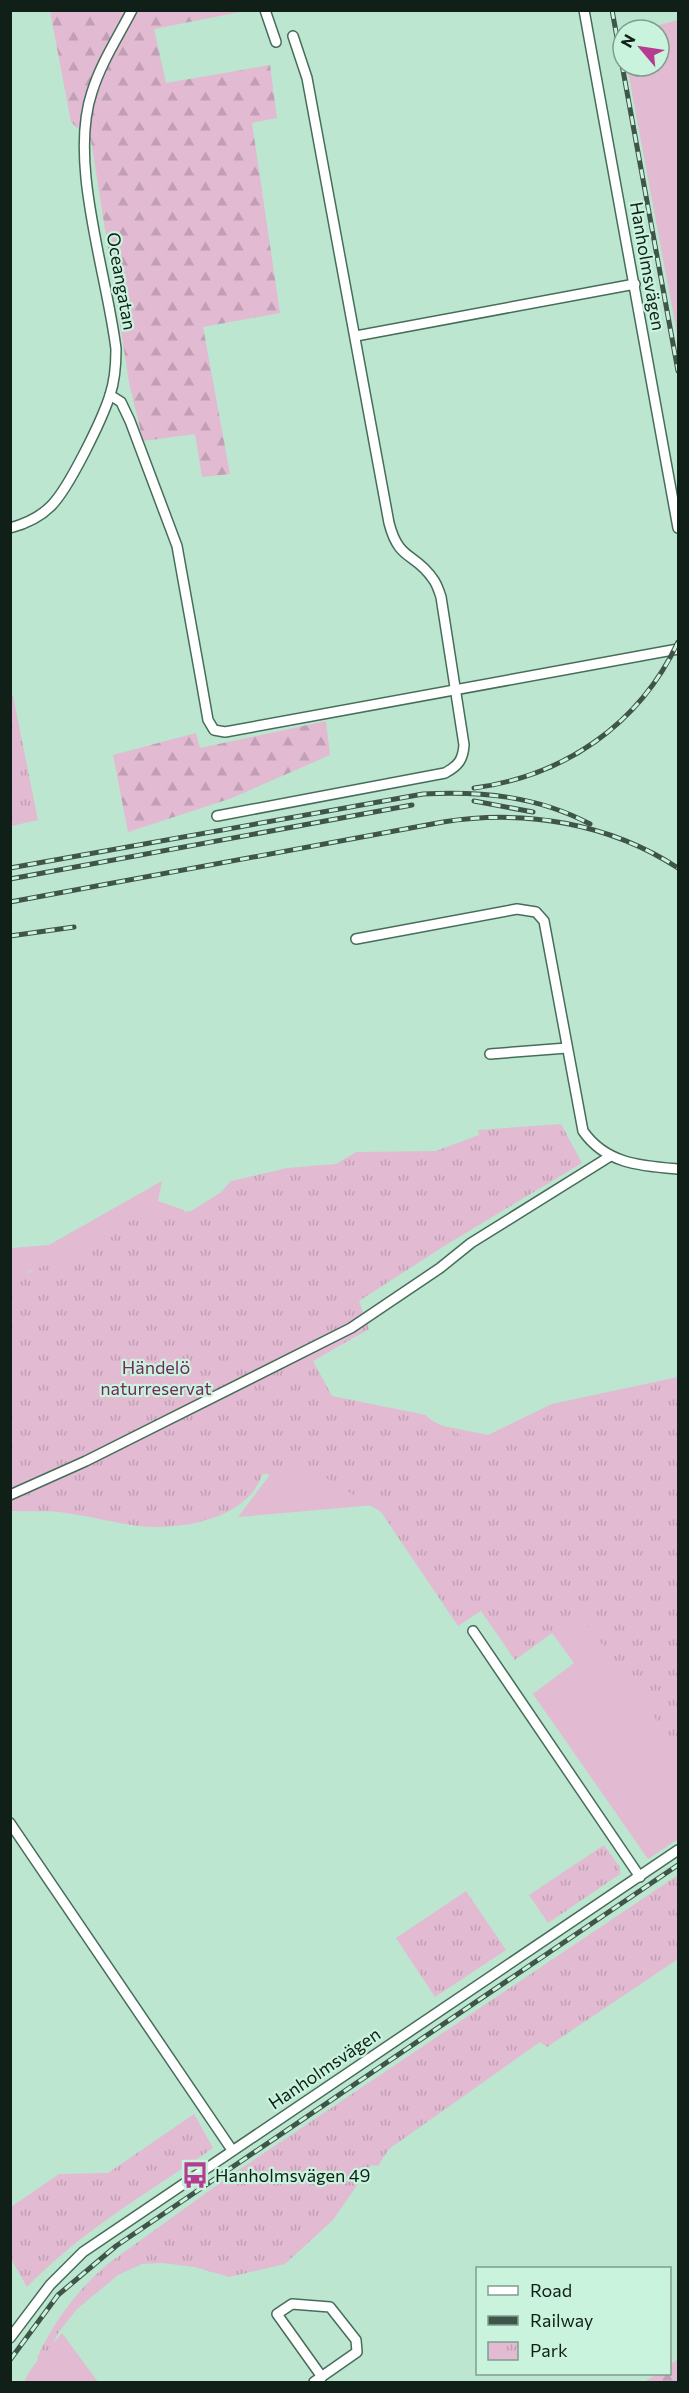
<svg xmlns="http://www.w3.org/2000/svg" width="689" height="2393" viewBox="0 0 689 2393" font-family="Commissioner,sans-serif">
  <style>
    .green { fill: #e2bad2 }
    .forest { fill: url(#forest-firs) }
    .park { fill: url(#park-tufts) }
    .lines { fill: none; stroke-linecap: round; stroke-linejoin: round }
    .minor-casing { stroke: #476d5a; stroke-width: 12 }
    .minor { stroke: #fff; stroke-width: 9 }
    .rail-casing { stroke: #3f554a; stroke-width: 5 }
    .rail { stroke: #c9f3dd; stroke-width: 3; stroke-dasharray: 9; stroke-linecap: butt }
    .labels { text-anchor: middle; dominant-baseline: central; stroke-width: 4.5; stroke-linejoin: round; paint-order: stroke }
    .street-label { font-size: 18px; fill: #101f18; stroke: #c9f3dd }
    .park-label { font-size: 18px; fill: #722a5b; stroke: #c9f3dd }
    .poi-label { font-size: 18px; fill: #101f18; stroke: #c9f3dd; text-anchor: start }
  </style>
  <defs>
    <pattern id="forest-firs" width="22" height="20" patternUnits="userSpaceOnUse" patternTransform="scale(1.5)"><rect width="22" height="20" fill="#e2bad2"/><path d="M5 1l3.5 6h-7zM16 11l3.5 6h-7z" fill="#c19fb4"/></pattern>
    <pattern id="park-tufts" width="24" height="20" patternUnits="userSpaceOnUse" patternTransform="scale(1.5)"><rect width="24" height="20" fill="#e2bad2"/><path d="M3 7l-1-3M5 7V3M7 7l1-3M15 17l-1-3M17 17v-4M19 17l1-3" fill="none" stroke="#c19fb4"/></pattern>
  </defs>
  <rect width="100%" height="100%" fill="#bce6d0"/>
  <!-- green -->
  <g class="green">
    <path d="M678 20V339L627 66H659V30H640Z"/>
    <path d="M162 1181 158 1201 184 1210 191 1242 96 1265 30 1270 11 1306V1248L49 1245Z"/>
    <path d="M678 1377V1839L648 1859 533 1694 574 1663 533 1607 482 1606 387 1504 238 1517 269 1476 259 1446 10 1396 325 1402 488 1435 552 1404Z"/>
    <path d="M62 2333 98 2382H24C32 2363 49 2350 62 2333Z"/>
  </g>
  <!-- forest -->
  <g class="forest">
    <path d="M50 11H245L154 29 166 83 270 65 277 118 252 123 280 313 203 327 230 474 202 477 195 434 143 441 129 382 91 140 71 122Z"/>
    <path d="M326 721 330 755 232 798 128 832 113 755 196 733 200 748Z"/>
    <path d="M678 2359V2382H644L657 2374H670V2365Z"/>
  </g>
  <!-- park -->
  <g class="park">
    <path d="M13 696 38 820 11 826 10 697Z"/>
    <path d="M561 1124 582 1163 449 1243 359 1301 369 1329 313 1361 332 1396 426 1415 431 1420 494 1452 552 1412 678 1378V1753L630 1680 578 1614 515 1660 481 1611 458 1626 381 1512 312 1469 289 1468 262 1475C249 1514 195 1527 157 1527 126 1527 97 1517 66 1513 48 1510 29 1512 11 1511V1292L31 1271 107 1241 128 1222 148 1215 191 1211 220 1193 231 1181 287 1168 336 1164 356 1152 436 1151 479 1135 478 1130Z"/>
    <path d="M604 1845 619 1866 620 1874 548 1923 529 1895Z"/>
    <path d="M678 1875V1959L547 2047 540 2042 389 2149 378 2166 371 2165 333 2220 285 2264 229 2277 195 2267 162 2263 142 2264 118 2275 77 2309 58 2333 43 2365 37 2358C54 2321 78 2289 109 2263L224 2180Z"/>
    <path d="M466 1891 506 1950 435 1997 396 1938Z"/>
    <path d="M194 2114 213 2148C149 2192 81 2231 27 2287L11 2259V2207L59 2174 108 2173Z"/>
  </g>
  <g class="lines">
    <defs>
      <g id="minor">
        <path d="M265 10 276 42"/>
        <path d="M584 10 678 528"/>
        <path d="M356 336 635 284"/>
        <path d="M110 395 121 402 130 421 177 546 201 680 208 720 214 730 225 732 678 649"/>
        <path d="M10 528C25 524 40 517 51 506 69 488 102 420 110 395 115 380 116 364 116 349 107 273 68 163 92 92 101 63 118 37 132 10"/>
        <path d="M217 816 445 773C458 766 463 760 464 745L441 597C439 591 437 584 433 579 415 552 399 562 389 523L307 78 293 36"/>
        <path d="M356 939 517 909 536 912 544 921 583 1131C606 1164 641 1166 678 1169"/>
        <path d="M490 1054 567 1048"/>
        <path d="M10 1495 86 1461 351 1328 440 1268 471 1243 609 1157"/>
        <path d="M473 1631 640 1877"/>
        <path d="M10 1823 232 2150"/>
        <path d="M10 2338 50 2285 83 2252 678 1850"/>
        <path d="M314 2382 357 2352 356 2340 330 2307 292 2304 277 2314 322 2377"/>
      </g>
    </defs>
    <!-- minor casing -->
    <use href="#minor" class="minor-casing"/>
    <!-- minor -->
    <use href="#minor" class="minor"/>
    <defs>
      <g id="rail">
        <path d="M612 10 678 371"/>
        <path d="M474 788C564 776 639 725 678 642"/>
        <path d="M474 801 533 812"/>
        <path d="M10 868 423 794C482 791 537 796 590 824"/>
        <path d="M10 879 412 805"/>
        <path d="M10 902 443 822C524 809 609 823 678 868"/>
        <path d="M10 936 74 927"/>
        <path d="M10 2360 58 2295 116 2246 678 1865"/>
      </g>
    </defs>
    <!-- rail casing -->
    <use href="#rail" class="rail-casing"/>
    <!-- rail -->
    <use href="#rail" class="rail"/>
  </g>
  <!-- icons -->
  <defs>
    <symbol id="bus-bare" viewBox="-9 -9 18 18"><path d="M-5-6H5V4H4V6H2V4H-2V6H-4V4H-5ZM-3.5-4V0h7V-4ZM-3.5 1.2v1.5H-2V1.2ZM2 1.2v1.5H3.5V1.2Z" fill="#b53c90" stroke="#c9f3dd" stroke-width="2.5" paint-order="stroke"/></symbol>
  </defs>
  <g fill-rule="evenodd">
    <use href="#bus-bare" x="176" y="2156" width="38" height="38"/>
  </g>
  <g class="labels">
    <!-- street labels -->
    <g class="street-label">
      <text transform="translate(648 266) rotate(80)">Hanholmsvägen</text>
      <text transform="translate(122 281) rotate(80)">Oceangatan</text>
      <text transform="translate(324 2068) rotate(-34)">Hanholmsvägen</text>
    </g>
    <!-- park labels -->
    <g class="park-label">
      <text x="156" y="1367">Händelö<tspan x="156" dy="21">naturreservat</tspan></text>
    </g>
    <!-- poi labels -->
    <g class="poi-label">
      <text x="215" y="2175">Hanholmsvägen 49</text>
    </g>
  </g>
  <!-- border -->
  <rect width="689" height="2393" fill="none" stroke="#101f18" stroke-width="24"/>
  <!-- legend -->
  <rect x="476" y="2267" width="195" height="108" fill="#c9f3dd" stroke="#7f9e8e" stroke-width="1.5"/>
  <rect x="488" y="2286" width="30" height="9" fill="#ffffff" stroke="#7f9e8e" stroke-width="1.5"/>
  <text x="530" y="2297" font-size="18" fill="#101f18">Road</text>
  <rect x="488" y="2316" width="30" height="9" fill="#3f554a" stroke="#7f9e8e" stroke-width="1.5"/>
  <text x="530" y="2327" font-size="18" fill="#101f18">Railway</text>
  <rect x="488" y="2342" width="30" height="18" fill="url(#park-tufts)" stroke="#7f9e8e" stroke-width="1.5"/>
  <text x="530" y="2357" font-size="18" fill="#101f18">Park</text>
  <!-- north arrow -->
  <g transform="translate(641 48) rotate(299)"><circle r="28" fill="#c9f3dd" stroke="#7f9e8e" stroke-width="1.5"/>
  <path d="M0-4.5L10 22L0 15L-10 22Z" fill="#b53c90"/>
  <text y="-9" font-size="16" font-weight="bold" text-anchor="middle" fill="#101f18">N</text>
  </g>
</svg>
